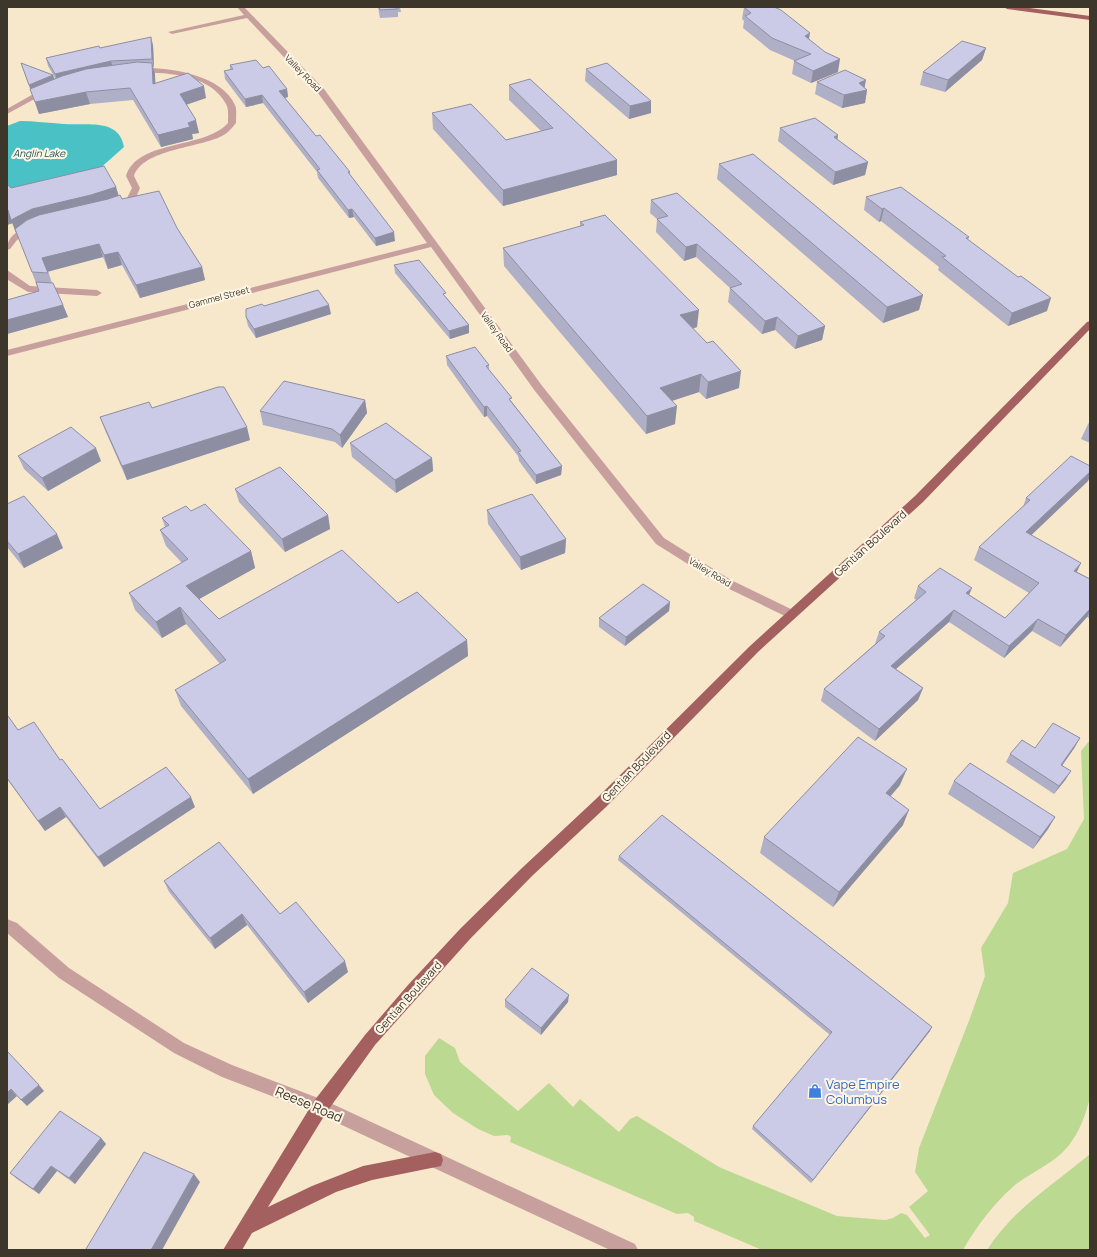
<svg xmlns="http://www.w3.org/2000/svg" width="1097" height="1257" viewBox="0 0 1097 1257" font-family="Manrope,sans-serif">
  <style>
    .green { fill: #bcd991 }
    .water { fill: #4ac1c4 }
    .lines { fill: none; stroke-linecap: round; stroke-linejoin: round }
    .minor { fill: #c7a09e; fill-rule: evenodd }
    .major { fill: #a4605f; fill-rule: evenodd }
    .wall { fill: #afafc8 }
    .shaded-wall { fill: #8e8ea2 }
    .building { fill: #cbcbe8; stroke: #8e8ea2 }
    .labels { text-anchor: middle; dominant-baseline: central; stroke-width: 4; stroke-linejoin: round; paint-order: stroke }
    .far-street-label { font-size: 9px; fill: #3c362b; stroke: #fff6e5 }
    .far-water-label { font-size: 10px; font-style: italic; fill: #1f5254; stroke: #fff6e5 }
    .street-label { font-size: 11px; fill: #3c362b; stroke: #fff6e5 }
    .near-shop-label { font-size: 13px; fill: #366cbe; stroke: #fff6e5; text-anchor: start }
    .near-street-label { font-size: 13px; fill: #3c362b; stroke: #fff6e5 }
  </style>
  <rect width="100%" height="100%" fill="#f7e8cc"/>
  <!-- green -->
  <g class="green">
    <path d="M1090 740V1097C1085 1119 1075 1144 1056 1158 1043 1168 1028 1175 1015 1185 994 1203 976 1227 963 1250H762L694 1221V1217L688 1213 677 1214 510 1142 511 1137 508 1135 494 1136 478 1129 453 1113 434 1095 425 1074V1056L439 1038 455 1048 460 1062 518 1111 549 1083 573 1107 580 1099 619 1132 630 1119 637 1116 719 1167 837 1216 885 1220 893 1218 901 1213 907 1215 925 1238 930 1235 909 1207 928 1191 915 1172 919 1148 970 1018 985 976 981 948 1008 903 1013 873 1067 849 1084 819 1081 751Z"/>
    <path d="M1090 1154V1250H987C1013 1209 1053 1185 1090 1154Z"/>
  </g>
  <!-- water -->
  <path class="water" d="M20 121C34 121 49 123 64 124 85 126 119 117 124 147L97 171 14 190 7 186V126Z"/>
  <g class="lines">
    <!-- minor -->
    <g class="minor">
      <path d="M237 7H244L324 89 543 387 664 538 731 580 795 611 797 614 795 617H787L723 586 656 544 535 391 431 247 7 356V350L427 243 318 93 247 18 172 34 168 32 244 15Z"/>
      <path d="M147 68C174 68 222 76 235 105 237 109 236 118 236 123 232 128 228 133 222 136 199 148 143 149 134 176L140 188 135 200 120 207 116 204 127 198 132 188 126 176C138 139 203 150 228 123 228 117 229 109 226 104 210 74 166 72 137 73L133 71 137 69Z"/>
      <path d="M44 88 51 90 7 114V109Z"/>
      <path d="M31 226 35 229 34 231 17 240 10 249 7 250C7 236 18 230 31 226Z"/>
      <path d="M7 270 30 286 97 290 102 293 97 296 28 292 8 280Z"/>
      <path d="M7 919 17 923 69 968 184 1043 232 1065 326 1101 635 1244 638 1250H610L316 1113 222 1077 174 1053 59 978 7 933Z"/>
    </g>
    <!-- major -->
    <g class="major">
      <path d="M1004 7H1022L1090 16V20L1007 9Z"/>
      <path d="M1090 321V329L923 502 758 652 606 807 532 876 470 939 375 1045 326 1113 268 1207 312 1186 363 1166 435 1152 441 1154 443 1160 441 1166 372 1180 336 1192 252 1233 242 1250H223L314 1101 365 1035 408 985 460 929 522 868 596 799 750 646 915 496 1087 322Z"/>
    </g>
  </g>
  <!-- wall -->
  <g class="wall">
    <path d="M378 7H400L401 12H398V17L380 18Z"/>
    <path d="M744 7 809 39 838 72 811 83 792 74 794 61H795L770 50 743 28 744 21 742 19Z"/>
    <path d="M153 45 154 67H153L155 74V84L206 98 186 105 199 133 192 134 193 139 161 147 133 100 90 104 39 114 21 63 54 79 55 78 48 66 46 58 100 48Z"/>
    <path d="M986 48 982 60 945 92 920 85 923 72Z"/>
    <path d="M230 65 263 68 287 89 288 97 285 98 316 136 350 172V176L395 241 376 246 354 217 349 218 318 178 317 172 263 103 246 107 225 79 224 71 230 70Z"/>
    <path d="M586 69 651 113 629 119 585 81Z"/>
    <path d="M817 82 865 88 867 90 865 103 842 108 815 94Z"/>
    <path d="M509 85 617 175 503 206 433 129 432 113 506 140 541 131 509 100Z"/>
    <path d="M780 128 838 135 837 140 868 162 865 175 833 185 778 141Z"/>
    <path d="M719 164 923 295 919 310 883 323 717 179Z"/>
    <path d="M7 184 11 188 116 187 118 195 122 199 177 228 202 267 205 280 140 298 122 265 108 269 103 257 48 271 52 283 63 305 68 317 7 334V300L39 291 13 223 7 225Z"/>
    <path d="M866 197 969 237 968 240 1047 311 1008 326 938 270 939 267 881 221 879 222 864 210Z"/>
    <path d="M651 200 825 326 822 340 795 349 775 330 762 334 728 302 730 288 696 257 684 261 656 232 657 219 650 213Z"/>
    <path d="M580 222 697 327 693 329 739 388 706 399 699 392 672 401 675 424 646 434 504 266 503 248 580 227Z"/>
    <path d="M394 265 446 297 469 325V333L450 339 395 273Z"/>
    <path d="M264 306 331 314 256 338 248 326 246 317Z"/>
    <path d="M446 356 489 365V370L512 402 562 466 561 475 536 484 519 461 518 456 487 416 484 417 447 365Z"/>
    <path d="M365 400 367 413 342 448 335 442 263 425 260 411Z"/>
    <path d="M152 408 250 440 127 480 105 430 100 417Z"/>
    <path d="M1090 422V443L1081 439 1088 424Z"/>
    <path d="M350 443 432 458 433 471 396 493 352 457Z"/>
    <path d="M18 456 101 461 48 491 24 469Z"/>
    <path d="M1090 466V476L1088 481 1031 535 1077 572 1090 579V619L1087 617 1060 647 1032 631 1004 658 949 622 896 669 923 688 918 700 875 741 821 701 824 689 875 644 879 632 916 600 914 598 918 586 969 595 1005 618 1029 593 974 560 979 547 1023 507 1026 498Z"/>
    <path d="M235 489 328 515 330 529 285 552 239 502Z"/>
    <path d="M7 504 63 548 24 568 7 547Z"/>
    <path d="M487 510 566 539 565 553 521 570 488 524Z"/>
    <path d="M191 511 251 551 255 568 199 599 219 619 398 603 467 640 468 656 253 794 181 706 175 690 220 664 186 624 162 638 135 610 129 593 182 563 166 546 160 530 165 527 162 518Z"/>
    <path d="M670 602 669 611 625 646 599 627V618Z"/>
    <path d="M7 717 18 730 60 760 100 809 195 807 104 867 66 817 45 831 7 779Z"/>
    <path d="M1075 747 1062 765 1066 779 1054 794 1006 762 1010 754 1035 748Z"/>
    <path d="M954 781 1055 817 1048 829 1033 849 948 794Z"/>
    <path d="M900 785 890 797 903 825 833 907 760 853 764 837Z"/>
    <path d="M619 856 930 1031 811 1183 752 1129 753 1126 830 1035 618 860Z"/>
    <path d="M164 881 280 914 348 972 308 1003 247 925 215 949 169 892Z"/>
    <path d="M505 1000 568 1002 541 1035 505 1007Z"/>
    <path d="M101 1138 106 1144 75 1184 57 1171 39 1194 17 1179 10 1173Z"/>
  </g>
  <!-- shaded-wall -->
  <g class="shaded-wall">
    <path d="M810 33 808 45 805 36Z"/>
    <path d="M151 37 153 45 154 67 152 59Z"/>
    <path d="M986 48 982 60 945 92 948 80Z"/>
    <path d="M840 59 838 72 811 83 813 71Z"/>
    <path d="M111 61 113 69 58 83 55 74Z"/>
    <path d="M152 63 155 74 156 96 153 84Z"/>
    <path d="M53 75 56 83 32 94 29 85Z"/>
    <path d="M866 80 864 91 867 90 865 103 842 108 844 95 859 83Z"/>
    <path d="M204 86 206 98 182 106 180 94Z"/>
    <path d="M287 89 288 97 280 99 279 91Z"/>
    <path d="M86 92 90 104 39 114 35 102Z"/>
    <path d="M262 95 263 103 246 107 245 99Z"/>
    <path d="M651 101V113L629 119 630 106Z"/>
    <path d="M196 120 199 133 192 134 193 139 161 147 158 135 188 123Z"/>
    <path d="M838 135 836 148 834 137Z"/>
    <path d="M617 160V175L503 206V190Z"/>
    <path d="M868 162 865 175 833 185 835 172Z"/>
    <path d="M116 187 120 200 16 233 11 220 32 209Z"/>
    <path d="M884 208 881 221 879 222 882 209Z"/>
    <path d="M352 209 354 217 349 218 348 210Z"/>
    <path d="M7 210H8L13 223 7 225Z"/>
    <path d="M394 232 395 241 376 246 375 238Z"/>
    <path d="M99 244 103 257 47 272 42 258Z"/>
    <path d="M697 244 696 257 684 261 686 247Z"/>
    <path d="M118 252 122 265 108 269 104 255Z"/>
    <path d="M202 267 205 280 140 298 136 285Z"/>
    <path d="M923 295 919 310 883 323 887 307Z"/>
    <path d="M1051 298 1047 311 1008 326 1012 313Z"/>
    <path d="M63 305 68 317 7 334V320Z"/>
    <path d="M329 305 331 314 256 338 254 329Z"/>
    <path d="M699 310 697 327 678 333 680 315Z"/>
    <path d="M777 317 775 330 762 334 765 321Z"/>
    <path d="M469 325V333L450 339 449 331Z"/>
    <path d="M825 326 822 340 795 349 798 336Z"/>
    <path d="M741 371 739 388 706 399 708 382Z"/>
    <path d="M701 374 699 392 659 405 660 388Z"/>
    <path d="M365 400 367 413 342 448 340 435Z"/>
    <path d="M487 406V416L484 417V407Z"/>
    <path d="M677 406 675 424 646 434 647 416Z"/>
    <path d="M247 427 250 440 127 480 122 466Z"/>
    <path d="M96 448 101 461 48 491 42 478Z"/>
    <path d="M432 458 433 471 396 493 395 480Z"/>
    <path d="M562 466 561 475 536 484V475Z"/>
    <path d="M1090 472V476L1088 481 1021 545 1026 532Z"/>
    <path d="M328 515 330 529 285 552 282 539Z"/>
    <path d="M57 534 63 548 24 568 18 554Z"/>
    <path d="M566 539 565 553 521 570 520 557Z"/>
    <path d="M251 551 255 568 192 603 186 586Z"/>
    <path d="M1081 563 1075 576 1074 571Z"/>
    <path d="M972 588 967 600 966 593Z"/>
    <path d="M670 602 669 611 625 646 626 637Z"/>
    <path d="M180 607 186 624 162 638 156 622Z"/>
    <path d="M1090 609V612L1087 617 1060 647 1066 635Z"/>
    <path d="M954 610 949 622 887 677 891 666Z"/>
    <path d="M1038 619 1032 631 1004 658 1009 646Z"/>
    <path d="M467 640 468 656 253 794 248 779Z"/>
    <path d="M923 688 918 700 875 741 879 729Z"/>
    <path d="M1080 738 1075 747 1057 773 1061 765Z"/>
    <path d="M907 769 900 785 879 809 886 793Z"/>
    <path d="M1071 771 1066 779 1054 794 1059 786Z"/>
    <path d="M191 797 195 807 104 867 98 857Z"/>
    <path d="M60 807 66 817 45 831 38 821Z"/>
    <path d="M909 810 903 825 833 907 839 892Z"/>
    <path d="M1055 817 1048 829 1033 849 1040 837Z"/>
    <path d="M242 914 247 925 215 949 210 938Z"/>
    <path d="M345 961 348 972 308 1003 304 992Z"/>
    <path d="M569 995 568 1002 541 1035V1028Z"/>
    <path d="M932 1027 930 1031 811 1183 813 1180Z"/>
    <path d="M39 1085 44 1091 27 1106 21 1100Z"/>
    <path d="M11 1089 17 1096 7 1105V1093Z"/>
    <path d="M101 1138 106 1144 75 1184 69 1178Z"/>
    <path d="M51 1166 57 1171 39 1194 33 1189Z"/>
    <path d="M194 1174 200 1182 162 1250H151Z"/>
  </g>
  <!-- building -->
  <g class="building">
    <path d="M379 7H397V9L380 10Z"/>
    <path d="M744 7H774L781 10 810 33 805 36 825 52 840 59 813 71 794 61 811 54 772 38 745 16 751 13Z"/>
    <path d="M151 37 152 59 111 61 55 74 46 58 99 46 100 48Z"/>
    <path d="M962 41 986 48 948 80 923 72Z"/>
    <path d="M256 60 263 68 269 66 287 89 279 91 316 136 320 135 350 172H348L394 232 375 238 352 209 348 210 317 170 320 169 262 95 245 99 224 71 233 69 230 65Z"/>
    <path d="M137 62 152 63 153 84 188 73 204 86 180 94 196 120 188 123 190 127 158 135 130 88 86 92 35 102 30 89 62 76 86 69Z"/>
    <path d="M21 63 53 75 29 85Z"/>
    <path d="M607 63 651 101 630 106 586 69Z"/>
    <path d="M845 70 866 80 859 83 867 90 844 95 817 82Z"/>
    <path d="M530 79 617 160 503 190 432 113 471 104 506 140 553 128 509 85Z"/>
    <path d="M815 118 838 135 834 137 868 162 835 172 780 128Z"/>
    <path d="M753 154 923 295 887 307 719 164Z"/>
    <path d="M104 166 116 187 91 195 32 209 11 220 8 210H7V184L11 188Z"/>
    <path d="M901 187 969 237 966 238 1018 277 1021 276 1051 298 1012 313 942 257 946 256 884 208 882 209 866 197Z"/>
    <path d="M159 191 177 228 202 267 136 285 118 252 104 255 99 244 42 258 48 273 32 272 15 229 27 220 39 215 108 199 120 195 122 199Z"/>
    <path d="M677 193 825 326 798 336 777 317 765 321 730 288 742 284 697 244 686 247 657 219 668 216 651 200Z"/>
    <path d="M605 215 699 310 680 315 707 343 713 341 741 371 708 382 701 374 660 388 677 406 647 416 503 248 584 225 580 222Z"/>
    <path d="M419 260 446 293 443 294 469 325 449 331 394 265Z"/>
    <path d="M36 282 53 283 63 305 7 320V300L39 291Z"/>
    <path d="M318 290 329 305 254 329 246 317V309L262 304 264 306Z"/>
    <path d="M475 347 489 365 486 366 512 398 509 399 562 466 536 475 518 452 521 451 487 406 484 407 446 356Z"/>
    <path d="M284 381 365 400 340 435 332 429 260 411Z"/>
    <path d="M218 387H224L247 427 122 466 100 417 149 402 152 408Z"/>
    <path d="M386 423 432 458 395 480 350 443Z"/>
    <path d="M71 427 96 448 42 478 18 456Z"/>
    <path d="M1071 456 1090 466V472L1026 532 1081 563 1074 571 1090 579V609L1066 635 1038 619 1009 646 954 610 891 666 923 688 879 729 824 689 885 636 879 632 926 592 918 586 940 568 972 588 966 593 1005 618 1039 583 979 547 1030 500 1026 498Z"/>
    <path d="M280 467 328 515 282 539 235 489Z"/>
    <path d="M532 494 566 539 520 557 487 510Z"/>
    <path d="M24 496 57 534 18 554 7 541V504Z"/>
    <path d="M205 504 251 551 186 586 219 619 342 550 398 603 417 592 467 640 248 779 175 690 226 660 180 607 156 622 129 593 188 559 160 530 169 525 162 518 186 506 191 511Z"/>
    <path d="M643 584 670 602 626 637 599 618Z"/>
    <path d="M8 716 18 730 34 722 60 760 62 759 100 809 166 767 191 797 98 857 60 807 38 821 7 778V717Z"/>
    <path d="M1053 723 1080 738 1061 765 1071 771 1059 786 1010 754 1022 740 1035 748Z"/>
    <path d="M858 737 907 769 886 793 909 810 839 892 764 837Z"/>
    <path d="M970 763 1055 817 1040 837 954 781Z"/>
    <path d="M662 815 932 1027 813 1180 753 1126 832 1032 619 856Z"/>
    <path d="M219 842 280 914 296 902 345 961 304 992 242 914 210 938 164 881Z"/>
    <path d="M532 968 569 995 541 1028 505 1000Z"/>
    <path d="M7 1051 39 1085 21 1100 11 1089 7 1093Z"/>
    <path d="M60 1111 101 1138 69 1178 51 1166 33 1189 10 1173Z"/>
    <path d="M144 1152 194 1174 151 1250H88L86 1249Z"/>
  </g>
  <!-- icons -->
  <defs>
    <symbol id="shop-bare" viewBox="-9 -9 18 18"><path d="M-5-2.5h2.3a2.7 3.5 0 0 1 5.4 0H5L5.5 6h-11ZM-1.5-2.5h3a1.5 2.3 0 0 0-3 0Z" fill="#3f7fe0" stroke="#fff6e5" stroke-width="2.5" paint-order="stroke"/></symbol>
  </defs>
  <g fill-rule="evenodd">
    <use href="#shop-bare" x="805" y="1081" width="20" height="20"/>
  </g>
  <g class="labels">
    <!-- far-street labels -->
    <g class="far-street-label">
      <text transform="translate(303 73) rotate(46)">Valley Road</text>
      <text transform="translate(219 297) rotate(-15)">Gammel Street</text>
      <text transform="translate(497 332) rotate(54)">Valley Road</text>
      <text transform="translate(710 572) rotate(31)">Valley Road</text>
    </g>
    <!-- far-water labels -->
    <g class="far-water-label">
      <text x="39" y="153">Anglin Lake</text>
    </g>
    <!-- street labels -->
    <g class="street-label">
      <text transform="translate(870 543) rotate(-42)">Gentian Boulevard</text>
      <text transform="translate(636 766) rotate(-46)">Gentian Boulevard</text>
      <text transform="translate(408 997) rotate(-48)">Gentian Boulevard</text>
    </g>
    <!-- near-shop labels -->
    <g class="near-shop-label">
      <text x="826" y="1084">Vape Empire<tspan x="826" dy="15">Columbus</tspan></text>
    </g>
    <!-- near-street labels -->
    <g class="near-street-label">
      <text transform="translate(309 1104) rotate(23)">Reese Road</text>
    </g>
  </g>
  <!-- border -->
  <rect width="1097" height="1257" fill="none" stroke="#3c362b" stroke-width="16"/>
</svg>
